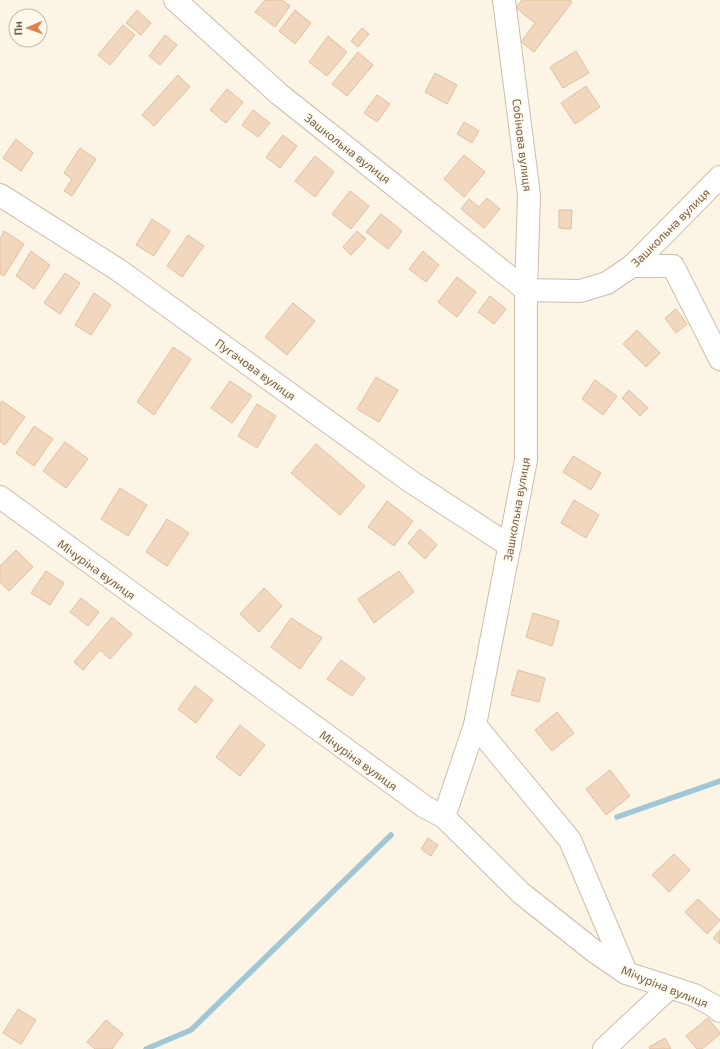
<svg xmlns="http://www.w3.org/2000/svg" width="720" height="1049" viewBox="0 0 720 1049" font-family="'Exo 2',sans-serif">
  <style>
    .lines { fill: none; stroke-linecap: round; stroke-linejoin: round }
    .stream { stroke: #a0c7d6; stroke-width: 5.5 }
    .building { fill: #f0d7bd; stroke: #e2c09e }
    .minor-casing { stroke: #cdbeab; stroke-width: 24 }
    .minor { stroke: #fff; stroke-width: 22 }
    .labels { text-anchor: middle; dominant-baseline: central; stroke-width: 3.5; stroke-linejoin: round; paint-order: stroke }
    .street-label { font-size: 12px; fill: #745e4b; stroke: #fff9eb }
  </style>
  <rect width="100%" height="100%" fill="#fcf5e5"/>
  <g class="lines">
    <!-- stream -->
    <g class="stream">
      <path d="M617 817 720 781"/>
      <path d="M146 1049 191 1030 391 835"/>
    </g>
  </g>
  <!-- building -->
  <g class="building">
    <path d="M265 0H282L290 6 275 27 255 12Z"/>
    <path d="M522 0H570L572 2 534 52 521 42 535 23 516 8Z"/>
    <path d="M137 10 151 23 141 35 126 23Z"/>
    <path d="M295 10 311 23 295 44 279 31Z"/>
    <path d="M123 25 135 35 110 65 98 55Z"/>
    <path d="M362 28 369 34 358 47 351 41Z"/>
    <path d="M165 35 177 45 160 65 149 56Z"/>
    <path d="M328 36 347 52 327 76 309 62Z"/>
    <path d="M576 51 589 73 563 88 550 67Z"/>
    <path d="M358 52 373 65 347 96 332 84Z"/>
    <path d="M435 73 457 85 447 104 425 92Z"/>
    <path d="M178 75 190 87 154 126 142 115Z"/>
    <path d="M586 86 600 107 575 124 561 103Z"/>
    <path d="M227 89 243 102 226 123 210 110Z"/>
    <path d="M377 95 390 104 377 122 364 113Z"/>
    <path d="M253 110 270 123 258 137 242 125Z"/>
    <path d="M464 122 479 131 472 143 457 134Z"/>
    <path d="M283 135 297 146 280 168 266 157Z"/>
    <path d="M16 139 33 153 21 171 3 158Z"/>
    <path d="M80 148 96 159 72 196 64 191 72 179 64 173Z"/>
    <path d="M464 155 485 172 464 197 444 179Z"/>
    <path d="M315 156 334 172 315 197 295 181Z"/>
    <path d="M350 191 369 206 351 229 332 214Z"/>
    <path d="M487 198 500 209 484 228 461 209 469 199 479 207Z"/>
    <path d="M559 210H572L571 229 559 228Z"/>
    <path d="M381 214 402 231 388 249 366 232Z"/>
    <path d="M152 219 170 231 154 256 136 245Z"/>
    <path d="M4 231 24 244 4 276 0 274V239Z"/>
    <path d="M357 231 366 239 351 255 343 247Z"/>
    <path d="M188 235 204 246 182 277 167 266Z"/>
    <path d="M31 251 50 265 34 289 16 276Z"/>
    <path d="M423 251 439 265 426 282 409 269Z"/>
    <path d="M65 273 80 283 60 314 44 303Z"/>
    <path d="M457 277 476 292 457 317 438 302Z"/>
    <path d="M94 293 111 305 91 335 75 325Z"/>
    <path d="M490 296 506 309 494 324 478 312Z"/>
    <path d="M293 303 315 321 287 355 265 337Z"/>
    <path d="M676 309 687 324 676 333 665 318Z"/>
    <path d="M637 330 660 353 646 367 623 344Z"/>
    <path d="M173 347 191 359 154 415 137 402Z"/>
    <path d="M376 377 398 390 379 422 357 409Z"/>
    <path d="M595 380 617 396 603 415 582 399Z"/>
    <path d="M230 381 252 396 232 423 211 408Z"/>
    <path d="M629 390 648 408 640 416 622 398Z"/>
    <path d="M2 401 25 417 5 445 0 441V404Z"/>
    <path d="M257 404 276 416 257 448 238 436Z"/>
    <path d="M34 426 53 439 34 466 16 453Z"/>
    <path d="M65 442 88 459 66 488 43 471Z"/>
    <path d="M316 444 365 486 340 515 291 473Z"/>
    <path d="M573 456 601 473 591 490 563 472Z"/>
    <path d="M120 488 147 505 128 536 101 519Z"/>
    <path d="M574 500 599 515 586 538 561 523Z"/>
    <path d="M387 501 413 521 394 546 368 527Z"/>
    <path d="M167 519 189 533 167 566 146 552Z"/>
    <path d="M420 529 437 545 425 559 408 543Z"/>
    <path d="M16 550 33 567 9 591 0 582V566Z"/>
    <path d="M46 571 64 583 50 605 31 593Z"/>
    <path d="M399 571 414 592 374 623 358 599Z"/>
    <path d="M264 588 282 606 259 632 240 614Z"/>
    <path d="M81 598 99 612 88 626 70 612Z"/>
    <path d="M533 613 559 621 552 646 526 637Z"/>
    <path d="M112 617 132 634 110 659 100 650 83 670 74 662Z"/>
    <path d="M291 618 322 638 300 669 271 647Z"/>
    <path d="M341 660 365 678 352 696 327 679Z"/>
    <path d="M518 670 545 678 539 702 511 695Z"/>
    <path d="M195 686 213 700 196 723 178 709Z"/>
    <path d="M557 712 574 733 552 751 535 730Z"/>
    <path d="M240 725 265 745 240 776 216 757Z"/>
    <path d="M610 770 630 796 606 815 586 789Z"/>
    <path d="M428 838 438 845 431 856 421 849Z"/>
    <path d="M674 854 690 870 669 892 652 875Z"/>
    <path d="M698 899 720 920 707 934 685 912Z"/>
    <path d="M720 930V944L713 938Z"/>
    <path d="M18 1009 36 1020 21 1044 3 1033Z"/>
    <path d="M708 1018 720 1033V1034L702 1049H697L686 1036Z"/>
    <path d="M106 1020 123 1034 112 1049H95L87 1042Z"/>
    <path d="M665 1038 671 1049H650L649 1047Z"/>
  </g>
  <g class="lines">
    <defs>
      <g id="minor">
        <path d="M175 0 279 94 526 290 580 291 607 283 632 266 720 177"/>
        <path d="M0 195 117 269 410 481 510 546"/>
        <path d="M632 266H673L720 359"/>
        <path d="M0 497 425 807 444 817 521 893 594 951 626 973 694 995 714 1006 720 1011"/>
        <path d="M475 725 570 840 626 972"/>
        <path d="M444 817 475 725 526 460V290L529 195 504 0"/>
        <path d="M604 1049 669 988"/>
      </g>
    </defs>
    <!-- minor casing -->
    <use href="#minor" class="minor-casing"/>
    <!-- minor -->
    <use href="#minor" class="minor"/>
  </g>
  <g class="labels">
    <!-- street labels -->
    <g class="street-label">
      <text transform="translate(523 145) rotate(83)">Собінова вулиця</text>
      <text transform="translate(348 148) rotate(38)">Зашкольна вулиця</text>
      <text transform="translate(670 227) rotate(-45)">Зашкольна вулиця</text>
      <text transform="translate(256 369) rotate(36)">Пугачова вулиця</text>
      <text transform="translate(516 509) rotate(-80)">Зашкольна вулиця</text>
      <text transform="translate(97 569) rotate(36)">Мічуріна вулиця</text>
      <text transform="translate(359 760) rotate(36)">Мічуріна вулиця</text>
      <text transform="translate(665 986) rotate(22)">Мічуріна вулиця</text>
    </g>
  </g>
  <!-- north arrow -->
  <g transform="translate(28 28) rotate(268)"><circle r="19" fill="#fff9eb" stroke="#c7bbab"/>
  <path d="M0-3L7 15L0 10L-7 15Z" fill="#e2804d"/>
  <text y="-6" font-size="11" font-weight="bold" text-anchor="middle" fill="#745e4b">Пн</text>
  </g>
</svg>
